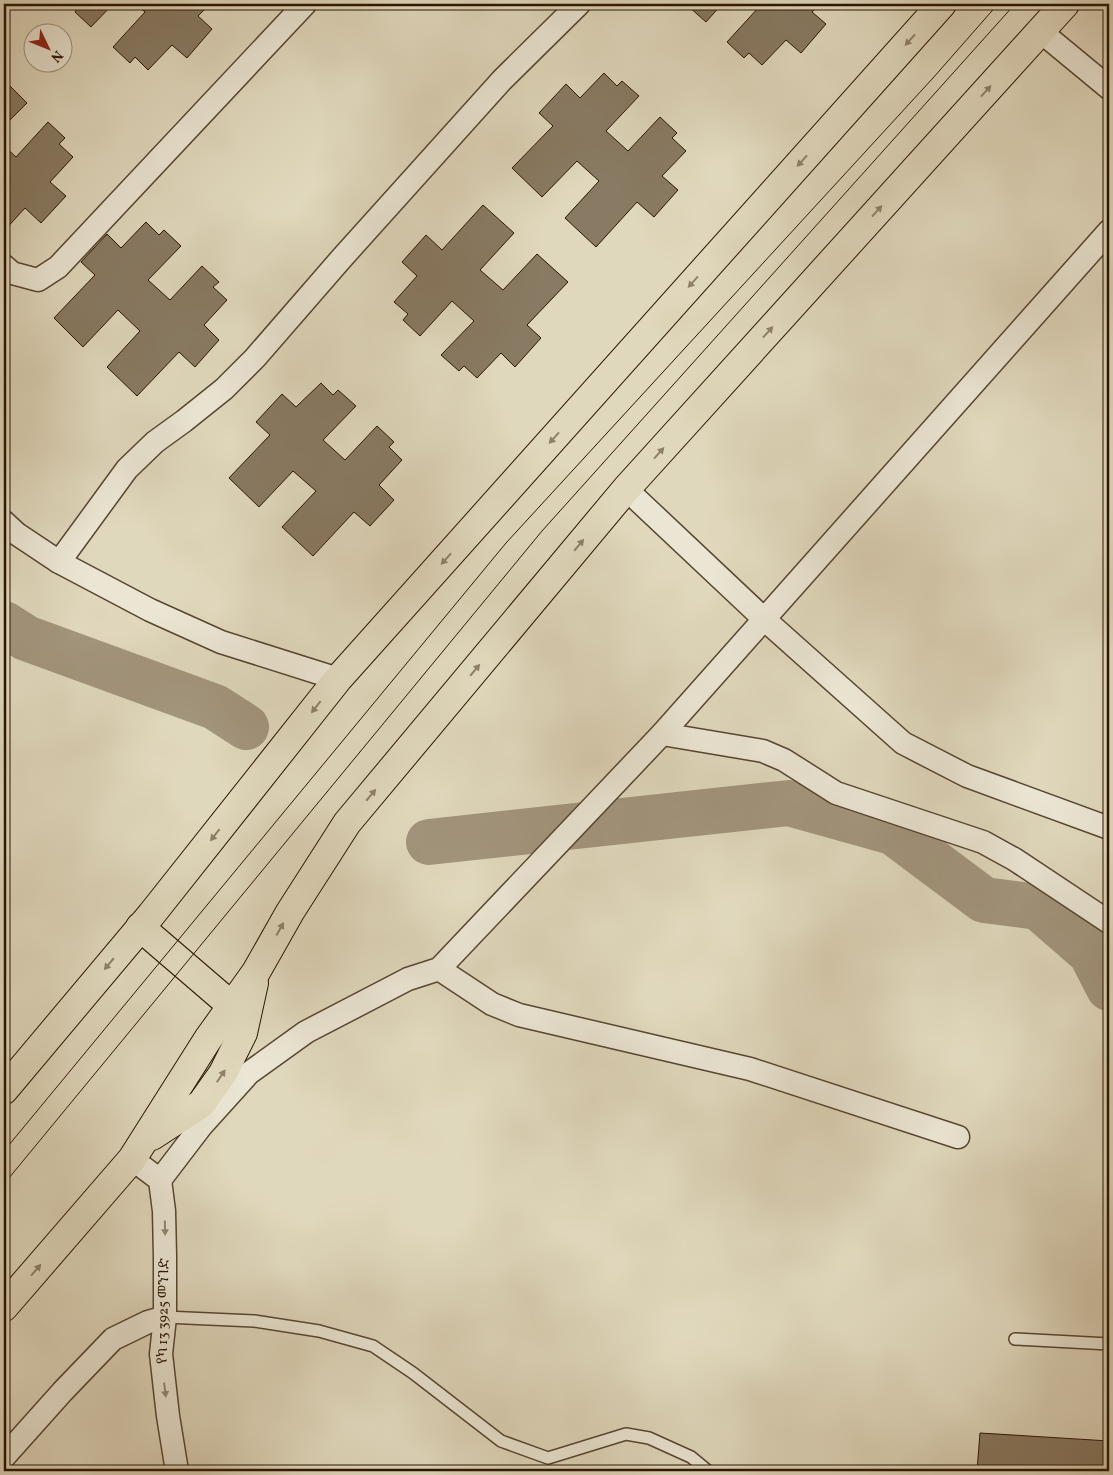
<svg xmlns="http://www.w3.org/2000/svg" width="1113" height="1475" viewBox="0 0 1113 1475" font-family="Vollkorn,'Noto Serif Ethiopic',serif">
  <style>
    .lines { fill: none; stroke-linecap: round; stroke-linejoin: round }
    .river { stroke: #a2957d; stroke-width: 46 }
    .building { fill: #887a63; stroke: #291402 }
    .lane-casing { stroke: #574531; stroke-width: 14 }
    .street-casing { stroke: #574531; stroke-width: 25 }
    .primary-casing { stroke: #291402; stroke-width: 30 }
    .lane { stroke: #ebe6d4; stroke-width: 11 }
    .street { stroke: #ebe6d4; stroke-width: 22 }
    .primary { stroke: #e0d8bd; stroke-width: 28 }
    .tram { stroke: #291402; stroke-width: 1 }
    .oneway { fill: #8e8069 }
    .oneway2 { fill: #948876 }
    .labels { text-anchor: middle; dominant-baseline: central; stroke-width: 4.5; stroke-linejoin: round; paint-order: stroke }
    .street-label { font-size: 14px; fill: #291402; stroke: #ebe6d4 }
  </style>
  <rect width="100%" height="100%" fill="#e0d8bd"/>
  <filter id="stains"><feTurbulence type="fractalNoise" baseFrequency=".004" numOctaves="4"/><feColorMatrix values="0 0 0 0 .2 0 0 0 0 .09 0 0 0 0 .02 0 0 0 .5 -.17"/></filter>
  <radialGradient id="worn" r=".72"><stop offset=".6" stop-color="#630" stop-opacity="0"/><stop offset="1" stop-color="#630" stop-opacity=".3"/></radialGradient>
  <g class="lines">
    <!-- river -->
    <g class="river">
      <path d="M4 624 26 638 215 707 246 727"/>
      <path d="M429 842 789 803 893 832 984 900 1038 907 1091 953 1109 988"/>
    </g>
  </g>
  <!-- building -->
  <g class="building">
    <path d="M77 4H113L91 27 75 12 79 6Z"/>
    <path d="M136 4H210L198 16 212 29 187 58 172 45 148 70 135 57 130 63 113 47 145 12Z"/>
    <path d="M691 4H722L706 22 688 6Z"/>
    <path d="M755 4H820L812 12 826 24 801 53 786 40 762 65 749 53 744 58 727 42 759 7Z"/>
    <path d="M604 73 617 86 622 81 639 96 606 131 628 151 660 117 677 133 672 138 686 151 662 176 678 190 654 217 637 202 596 247 565 218 599 181 577 161 542 197 512 168 553 126 539 113 566 84 580 98Z"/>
    <path d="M10 86 27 103 4 126V91H5Z"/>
    <path d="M48 122 65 138 59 144 73 157 50 182 66 196 41 223 25 208 4 231V146L16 157Z"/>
    <path d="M483 205 514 233 480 270 503 290 537 254 568 282 527 325 541 338 515 367 501 353 477 378 464 366 459 371 441 355 474 321 452 301 420 336 403 320 408 314 394 302 417 276 402 262 426 235 442 250Z"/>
    <path d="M146 222 159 235 164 230 181 246 148 280 170 300 202 266 219 282 213 287 227 300 204 325 219 340 195 367 179 352 137 396 107 367 140 331 118 310 83 347 54 318 95 275 81 262 107 234 121 248Z"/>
    <path d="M321 383 333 395 338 390 356 406 323 440 345 460 377 426 394 442 389 447 402 460 379 485 394 500 370 526 354 512 313 556 282 527 316 491 293 471 259 507 229 478 270 435 256 422 282 394 296 407Z"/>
    <path d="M980 1433 1109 1441V1471H977Z"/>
  </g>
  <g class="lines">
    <defs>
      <g id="lane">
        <path d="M165 1317 254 1321 319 1331 373 1346 413 1373 501 1441 548 1458 626 1434 649 1438 691 1457 708 1471"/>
        <path d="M1015 1339 1109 1344"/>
      </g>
      <g id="street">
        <path d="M1040 31 1109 88"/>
        <path d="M4 266 12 273 38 280 58 267 305 4"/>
        <path d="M626 489 764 619 903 743 967 776 1109 828"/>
        <path d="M4 522 17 534 59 562 150 610 221 642 338 679"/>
        <path d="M59 562 127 469 155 442 184 421 224 389 255 358 341 259 502 80 579 4"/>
        <path d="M662 734 763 751 784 760 836 793 983 842 1014 859 1109 922"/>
        <path d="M439 969 492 1004 519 1015 750 1069 958 1137"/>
        <path d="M132 1159 160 1180 202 1125 249 1073 306 1032 408 979 439 969 662 734 1109 231"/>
        <path d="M160 1180 164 1211 165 1257V1317L161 1354 168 1416 177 1471"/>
        <path d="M4 1457 63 1391 113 1339 148 1322 165 1317"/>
      </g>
      <g id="primary">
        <path d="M140 927 232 1006"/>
        <path d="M4 1090 151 915 338 679 942 4"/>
        <path d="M152 1136 201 1104 223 1073 243 1033 254 983"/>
        <path d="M4 1307 132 1159 208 1039 256 972 290 912 347 823 626 489 1065 4"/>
      </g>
    </defs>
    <!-- lane casing -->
    <use href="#lane" class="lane-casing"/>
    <!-- street casing -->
    <use href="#street" class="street-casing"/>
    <!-- primary casing -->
    <use href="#primary" class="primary-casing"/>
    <!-- lane -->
    <use href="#lane" class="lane"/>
    <!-- street -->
    <use href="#street" class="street"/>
    <!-- primary -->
    <use href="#primary" class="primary"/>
    <!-- tram -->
    <g class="tram">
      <path d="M4 1151 506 543 933 78 998 4"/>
      <path d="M4 1184 542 531 1015 4"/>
    </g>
  </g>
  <!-- one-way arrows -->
  <defs><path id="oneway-solid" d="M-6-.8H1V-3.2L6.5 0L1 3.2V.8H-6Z" transform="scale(1.25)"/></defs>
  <g class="oneway">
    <use href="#oneway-solid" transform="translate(910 40) rotate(132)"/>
    <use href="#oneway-solid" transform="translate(986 91) rotate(-48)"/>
    <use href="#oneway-solid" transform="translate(802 161) rotate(132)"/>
    <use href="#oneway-solid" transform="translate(877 211) rotate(-48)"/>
    <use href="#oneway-solid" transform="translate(693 282) rotate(132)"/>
    <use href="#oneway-solid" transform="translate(768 332) rotate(-48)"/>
    <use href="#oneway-solid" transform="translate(554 438) rotate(132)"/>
    <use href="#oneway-solid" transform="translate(659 453) rotate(-48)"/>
    <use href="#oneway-solid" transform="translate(579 545) rotate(-50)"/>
    <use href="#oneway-solid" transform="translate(446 559) rotate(132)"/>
    <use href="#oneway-solid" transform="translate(475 670) rotate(-50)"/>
    <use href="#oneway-solid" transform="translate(316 707) rotate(128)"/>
    <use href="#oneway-solid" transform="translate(371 795) rotate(-50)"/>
    <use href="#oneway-solid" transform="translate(215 835) rotate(128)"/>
    <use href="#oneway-solid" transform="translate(280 929) rotate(-61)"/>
    <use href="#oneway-solid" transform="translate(109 964) rotate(130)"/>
    <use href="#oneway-solid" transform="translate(221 1076) rotate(-56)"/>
    <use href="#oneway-solid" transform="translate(36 1270) rotate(-49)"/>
  </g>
  <g class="oneway2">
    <use href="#oneway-solid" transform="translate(165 1228) rotate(89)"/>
    <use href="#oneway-solid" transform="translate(165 1390) rotate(83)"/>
  </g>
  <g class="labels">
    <!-- street labels -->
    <g class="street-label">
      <text transform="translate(164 1311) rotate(-89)">የካ 13 3925 መንገድ</text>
    </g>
  </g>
  <!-- margin -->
  <rect width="1113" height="1475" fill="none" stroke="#e0d8bd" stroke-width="20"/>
  <rect x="5" y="5" width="1103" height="1465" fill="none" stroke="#291402" stroke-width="2.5"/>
  <rect x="10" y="10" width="1093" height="1455" fill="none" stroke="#291402"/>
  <!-- north arrow -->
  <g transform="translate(48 48) rotate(133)"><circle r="24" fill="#ebe6d4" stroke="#9d9280"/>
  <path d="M0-4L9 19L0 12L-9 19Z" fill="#8f2418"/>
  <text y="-8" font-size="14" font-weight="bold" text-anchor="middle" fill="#291402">N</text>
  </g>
  <rect width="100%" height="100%" filter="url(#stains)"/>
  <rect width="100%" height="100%" fill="url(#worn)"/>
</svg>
